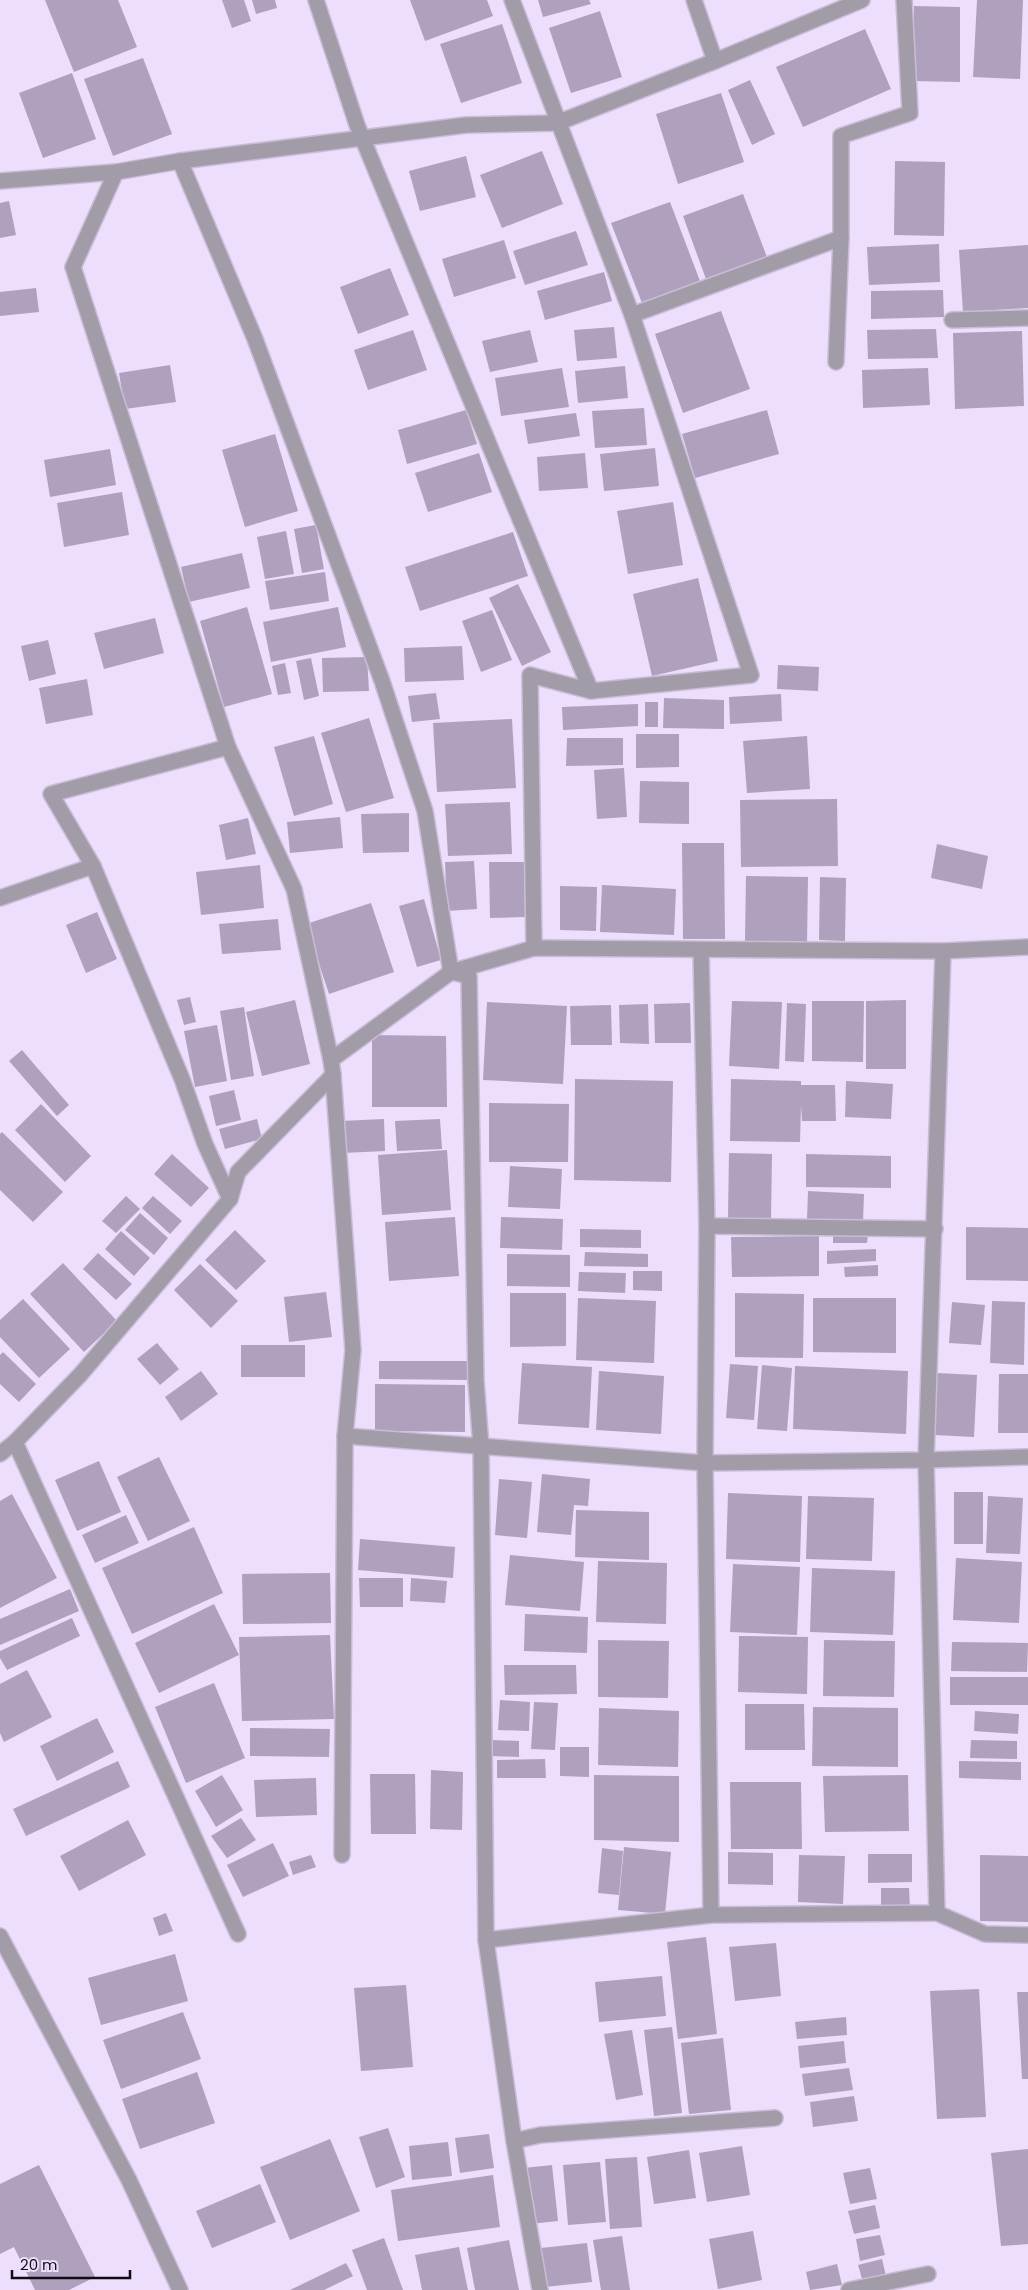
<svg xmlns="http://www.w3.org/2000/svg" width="1028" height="2290" viewBox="0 0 1028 2290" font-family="Poppins,sans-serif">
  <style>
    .building { fill: #afa1bd }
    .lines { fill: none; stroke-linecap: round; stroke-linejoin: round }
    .street-casing { stroke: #c9bcd7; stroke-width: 18 }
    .street { stroke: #a29ca8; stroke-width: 15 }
  </style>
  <rect width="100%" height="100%" fill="#ecdefc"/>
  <!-- building -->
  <g class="building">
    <path d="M45 0H118L137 47 74 72Z"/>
    <path d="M222 0H244L251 21 232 28Z"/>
    <path d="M252 0H275L277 8 256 14Z"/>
    <path d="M410 0H487L493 16 425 41Z"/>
    <path d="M538 0H589L591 4 543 17Z"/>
    <path d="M977 0H1023L1020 79 973 77Z"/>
    <path d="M914 6 960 7V82L913 81Z"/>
    <path d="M600 11 622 77 571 93 549 28Z"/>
    <path d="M502 24 522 83 461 103 440 44Z"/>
    <path d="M865 29 891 89 803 127 776 67Z"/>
    <path d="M143 58 172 134 113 156 84 79Z"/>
    <path d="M72 73 96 139 43 158 19 93Z"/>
    <path d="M750 80 775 134 752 145 728 90Z"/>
    <path d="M721 93 744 162 678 184 656 114Z"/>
    <path d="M542 151 563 204 502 228 480 175Z"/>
    <path d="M466 156 476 197 420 211 409 171Z"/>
    <path d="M895 161 945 162 944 236 894 235Z"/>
    <path d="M743 194 767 257 706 279 683 216Z"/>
    <path d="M9 201 16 235 0 238V203Z"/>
    <path d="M670 202 700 281 642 303 611 223Z"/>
    <path d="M576 231 588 265 525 285 513 251Z"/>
    <path d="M504 240 516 278 454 297 442 259Z"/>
    <path d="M939 244 940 282 869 285 867 247Z"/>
    <path d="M1028 245V308L963 312 959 250Z"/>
    <path d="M390 268 409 315 358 334 340 287Z"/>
    <path d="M604 272 612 301 545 320 537 291Z"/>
    <path d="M36 288 39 312 0 316V292Z"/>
    <path d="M943 290 944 317 871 319V291Z"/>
    <path d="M721 311 750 389 683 413 655 334Z"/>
    <path d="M614 327 617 358 577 361 574 330Z"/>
    <path d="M936 329 938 358 868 359 867 330Z"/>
    <path d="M413 330 427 370 368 390 354 350Z"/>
    <path d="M530 330 538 362 490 372 482 341Z"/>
    <path d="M1022 331 1024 406 955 409 953 333Z"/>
    <path d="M170 365 176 402 125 409 119 373Z"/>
    <path d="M625 366 628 398 578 403 575 371Z"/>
    <path d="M562 368 569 407 501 416 495 378Z"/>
    <path d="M928 368 930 405 863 408 862 370Z"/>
    <path d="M644 408 647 445 595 448 592 411Z"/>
    <path d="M466 410 477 444 407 464 398 430Z"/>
    <path d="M767 410 779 454 695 478 682 434Z"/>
    <path d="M576 413 580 436 528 444 524 420Z"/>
    <path d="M275 434 298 511 245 527 222 450Z"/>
    <path d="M655 448 659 486 604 491 600 454Z"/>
    <path d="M110 449 116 485 50 497 44 460Z"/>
    <path d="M479 453 492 492 428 512 415 473Z"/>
    <path d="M585 453 588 488 539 491 537 457Z"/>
    <path d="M122 492 129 535 64 547 57 503Z"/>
    <path d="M673 502 683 565 628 574 617 511Z"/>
    <path d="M316 525 324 569 302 573 294 529Z"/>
    <path d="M286 531 294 574 265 579 257 537Z"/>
    <path d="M513 532 528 576 420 611 405 567Z"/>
    <path d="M242 553 250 588 189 602 181 567Z"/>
    <path d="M325 572 329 601 270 610 265 581Z"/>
    <path d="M698 578 718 661 652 676 633 594Z"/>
    <path d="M518 584 551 652 522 666 489 598Z"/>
    <path d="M247 607 272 694 224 707 200 621Z"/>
    <path d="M338 607 346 647 271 662 263 622Z"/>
    <path d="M492 610 512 660 481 672 462 621Z"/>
    <path d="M155 618 164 653 104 669 94 633Z"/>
    <path d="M48 640 56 674 29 681 21 646Z"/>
    <path d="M462 646 464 680 405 682 404 648Z"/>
    <path d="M367 657 369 691 323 692 322 658Z"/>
    <path d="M311 658 319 696 304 700 296 661Z"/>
    <path d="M285 663 291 693 278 695 272 666Z"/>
    <path d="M778 665 819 667 818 691 777 689Z"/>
    <path d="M87 679 93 715 46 724 39 688Z"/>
    <path d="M436 693 440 719 412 722 408 696Z"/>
    <path d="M781 694 782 721 730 724 729 697Z"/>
    <path d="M664 698 724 700V729L663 728Z"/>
    <rect x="645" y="702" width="13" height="25"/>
    <path d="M638 704V726L563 730 562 707Z"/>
    <path d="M369 718 394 798 346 812 321 733Z"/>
    <path d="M512 719 516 788 437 792 433 723Z"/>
    <path d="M636 734H679V767L636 768Z"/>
    <path d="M314 736 333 804 294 816 274 747Z"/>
    <path d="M807 736 810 789 747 793 743 741Z"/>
    <path d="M567 738H623V765L566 766Z"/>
    <path d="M624 768 627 817 597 819 594 770Z"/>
    <path d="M640 781 689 782V824L639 823Z"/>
    <path d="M837 799 838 866 741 867 740 800Z"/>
    <path d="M510 802 512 854 448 856 445 804Z"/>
    <path d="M409 813V852L363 853 361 814Z"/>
    <path d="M340 817 343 848 290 853 287 822Z"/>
    <path d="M248 818 256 854 226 860 219 825Z"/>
    <path d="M682 843H724L725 939H683Z"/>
    <path d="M937 844 988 856 982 889 931 878Z"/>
    <path d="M474 861 477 909 447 911 445 862Z"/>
    <path d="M489 862H524L525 917 490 918Z"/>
    <path d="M260 865 264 908 201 915 196 872Z"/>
    <path d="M746 876 808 877 807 943 745 941Z"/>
    <path d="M820 877 846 878 845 941 819 940Z"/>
    <path d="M602 885 676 889 674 935 600 932Z"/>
    <path d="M560 886 597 887 596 931 560 930Z"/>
    <path d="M424 899 441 960 417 967 399 906Z"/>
    <path d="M371 903 394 972 329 994 306 924Z"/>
    <path d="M97 912 117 959 86 973 66 925Z"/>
    <path d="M278 919 281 950 222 954 219 924Z"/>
    <path d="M190 997 196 1022 184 1025 177 1000Z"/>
    <path d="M295 1000 310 1064 262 1076 246 1012Z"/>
    <path d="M906 1000V1069H866V1001Z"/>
    <path d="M732 1001 782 1002 779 1069 729 1066Z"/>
    <path d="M812 1001H864L863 1062 812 1061Z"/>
    <path d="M487 1002 567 1006 563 1084 483 1080Z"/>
    <path d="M690 1003 691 1043H655L654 1004Z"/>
    <path d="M787 1003 806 1004 804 1062 785 1061Z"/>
    <path d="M648 1004 649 1044 620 1043 619 1005Z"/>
    <path d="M611 1005 612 1045H571L570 1006Z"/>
    <path d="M244 1007 254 1076 231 1080 220 1011Z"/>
    <path d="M217 1025 227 1081 195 1087 184 1031Z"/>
    <path d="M372 1035 446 1036 447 1107H372Z"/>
    <path d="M22 1050 69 1105 57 1116 9 1061Z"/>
    <path d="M575 1079 673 1081 671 1182 574 1180Z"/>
    <path d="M731 1079 801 1081V1085H835L836 1121H802L801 1105 800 1142 730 1141Z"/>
    <path d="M846 1081 893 1084 891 1119 845 1117Z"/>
    <path d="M234 1090 241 1120 216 1126 209 1096Z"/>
    <path d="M489 1103 569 1104 568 1162H489Z"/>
    <path d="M41 1104 91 1156 65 1182 15 1130Z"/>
    <path d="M257 1119 262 1139 225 1149 219 1129Z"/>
    <path d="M384 1119 385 1151 343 1153 341 1121Z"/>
    <path d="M440 1119 442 1149 397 1151 395 1121Z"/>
    <path d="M2 1132 63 1192 33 1222 0 1190V1134Z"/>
    <path d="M447 1150 451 1210 382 1215 378 1155Z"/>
    <path d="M729 1153 772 1154 771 1220 728 1218Z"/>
    <path d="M172 1154 209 1188 191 1207 154 1174Z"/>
    <path d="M806 1154 891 1156V1188L806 1187Z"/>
    <path d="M510 1166 562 1169 560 1209 508 1207Z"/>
    <path d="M808 1191 864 1194 863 1222 807 1219Z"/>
    <path d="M126 1196 140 1209 116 1233 102 1221Z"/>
    <path d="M153 1196 182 1221 170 1234 142 1208Z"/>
    <path d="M140 1213 168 1238 154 1255 125 1230Z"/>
    <path d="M455 1217 459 1276 389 1281 385 1222Z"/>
    <path d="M501 1217 563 1219 562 1250 500 1248Z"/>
    <path d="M966 1227 1028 1228V1281L966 1280Z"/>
    <path d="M580 1229 641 1230V1248L580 1247Z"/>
    <path d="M235 1230 266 1261 236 1290 205 1260Z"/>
    <path d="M121 1231 150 1258 134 1276 105 1249Z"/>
    <path d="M833 1234 868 1235 867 1243H833Z"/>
    <path d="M819 1236V1276L732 1277 731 1237Z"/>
    <path d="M876 1249V1261L827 1264V1251Z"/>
    <path d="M585 1252 648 1254V1267L584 1266Z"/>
    <path d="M98 1253 132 1284 116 1300 83 1269Z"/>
    <path d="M507 1254 570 1255V1287L507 1286Z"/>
    <path d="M63 1263 117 1321 84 1352 30 1294Z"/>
    <path d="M200 1264 238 1301 211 1328 174 1290Z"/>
    <path d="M878 1265V1276L845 1277 844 1267Z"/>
    <path d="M633 1271H662V1291L633 1290Z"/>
    <path d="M579 1272 626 1273 625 1293 578 1291Z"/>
    <path d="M326 1292 332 1337 289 1342 284 1297Z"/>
    <path d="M510 1293H566V1346L510 1347Z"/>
    <path d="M735 1293 804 1294 803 1358 735 1357Z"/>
    <path d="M578 1298 656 1301 654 1363 576 1360Z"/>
    <path d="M813 1298H896V1353L813 1352Z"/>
    <path d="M23 1299 70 1349 39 1378 0 1337V1320Z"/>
    <path d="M992 1301 1025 1302 1024 1365 990 1363Z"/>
    <path d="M952 1302 985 1305 981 1345 949 1343Z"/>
    <path d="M157 1343 179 1369 160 1385 137 1359Z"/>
    <rect x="241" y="1345" width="64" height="32"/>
    <path d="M3 1352 36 1384 19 1402 0 1384V1355Z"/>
    <path d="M379 1361H467V1380L379 1379Z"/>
    <path d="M522 1363 592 1367 589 1428 518 1424Z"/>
    <path d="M730 1364 758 1366 754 1420 726 1418Z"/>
    <path d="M762 1365 792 1368 787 1431 757 1429Z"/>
    <path d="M795 1366 908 1371 906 1434 793 1429Z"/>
    <path d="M201 1371 218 1394 181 1421 165 1397Z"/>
    <path d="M599 1371 664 1376 661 1434 596 1430Z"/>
    <path d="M937 1373 977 1375 974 1437 934 1435Z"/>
    <path d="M999 1374H1028V1433H998Z"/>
    <path d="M375 1384 465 1385V1432L375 1431Z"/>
    <path d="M159 1457 190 1521 148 1541 117 1477Z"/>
    <path d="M99 1461 121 1512 77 1531 55 1480Z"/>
    <path d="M542 1474 590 1479 588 1506 574 1505 571 1535 537 1532Z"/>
    <path d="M499 1479 532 1482 527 1538 495 1535Z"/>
    <rect x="954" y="1492" width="29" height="52"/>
    <path d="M728 1493 802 1496 800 1562 726 1559Z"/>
    <path d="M12 1494 57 1578 0 1608V1501Z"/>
    <path d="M808 1496 874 1498 872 1561 806 1559Z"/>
    <path d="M988 1496 1023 1498 1020 1554 986 1553Z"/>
    <path d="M576 1510 649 1512V1560L575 1557Z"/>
    <path d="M126 1515 139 1543 95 1563 82 1535Z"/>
    <path d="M194 1527 223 1593 132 1634 102 1568Z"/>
    <path d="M360 1539 455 1547 453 1578 358 1570Z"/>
    <path d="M510 1555 584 1562 580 1611 505 1605Z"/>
    <path d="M956 1558 1022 1562 1019 1623 953 1620Z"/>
    <path d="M598 1561 667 1563 666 1624 596 1622Z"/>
    <path d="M733 1564 800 1567 797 1635 730 1632Z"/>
    <path d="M812 1568 895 1571 893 1635 810 1632Z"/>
    <path d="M330 1573 331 1623 243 1624 242 1574Z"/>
    <path d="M359 1578H403V1607H360Z"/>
    <path d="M411 1578 447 1581 445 1603 410 1601Z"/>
    <path d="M70 1589 79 1611 0 1645V1619Z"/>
    <path d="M214 1604 239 1655 159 1693 135 1643Z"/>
    <path d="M525 1614 588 1617 587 1653 524 1651Z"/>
    <path d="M72 1618 80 1636 7 1670 0 1658V1651Z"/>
    <path d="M330 1635 334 1719 242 1721 239 1637Z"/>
    <path d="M739 1636 808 1637 807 1694 738 1692Z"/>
    <path d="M598 1640 669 1641 668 1698 598 1697Z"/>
    <path d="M824 1640 895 1641 894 1697 823 1696Z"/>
    <path d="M952 1642 1028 1643 1027 1672 951 1671Z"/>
    <path d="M504 1665H576L577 1694 505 1695Z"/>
    <path d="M27 1670 52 1717 4 1742 0 1733V1684Z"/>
    <rect x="950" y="1677" width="78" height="28"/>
    <path d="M214 1683 245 1758 186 1783 155 1707Z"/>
    <path d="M500 1700 530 1702 529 1731 498 1730Z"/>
    <path d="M534 1702 558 1703 555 1750 531 1749Z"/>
    <path d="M745 1704H804L805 1750H745Z"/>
    <path d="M813 1707 898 1708V1767L812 1766Z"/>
    <path d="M599 1708 679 1711 678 1767 598 1765Z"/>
    <path d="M975 1711 1019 1714 1018 1734 974 1731Z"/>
    <path d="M97 1718 114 1752 57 1781 40 1746Z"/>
    <path d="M250 1728 330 1729 329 1757 250 1756Z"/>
    <path d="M491 1740 519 1741V1757L491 1756Z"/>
    <path d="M971 1740 1017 1741V1759L970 1758Z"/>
    <path d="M560 1747H589V1777L560 1776Z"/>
    <path d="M545 1759 546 1778H497V1760Z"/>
    <path d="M118 1761 130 1787 26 1836 13 1809Z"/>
    <path d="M959 1761 1021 1762V1780L959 1778Z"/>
    <path d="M431 1770 463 1772 462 1830 430 1829Z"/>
    <path d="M370 1774H415L416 1834H371Z"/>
    <path d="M222 1775 243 1810 216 1827 195 1791Z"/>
    <path d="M594 1775 679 1776V1842L594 1840Z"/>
    <path d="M908 1775 909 1831 825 1832 823 1776Z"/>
    <path d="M316 1778 317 1815 256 1817 254 1780Z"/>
    <path d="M730 1782H801L802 1849H731Z"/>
    <path d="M241 1818 256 1840 227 1858 211 1836Z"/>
    <path d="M128 1820 146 1855 79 1891 60 1856Z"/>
    <path d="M273 1843 289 1876 243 1897 227 1865Z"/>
    <path d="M624 1847 671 1852 665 1914 618 1910Z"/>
    <path d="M602 1848 623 1851 619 1895 598 1893Z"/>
    <path d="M728 1852 773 1853V1885L728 1884Z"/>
    <path d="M868 1854H912V1882L868 1883Z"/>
    <path d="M311 1855 316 1867 293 1875 289 1862Z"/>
    <path d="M799 1855 845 1856 843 1904 798 1902Z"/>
    <path d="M980 1855 1028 1856V1922L980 1921Z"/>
    <path d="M881 1888H909L910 1909H881Z"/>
    <path d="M166 1913 173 1931 159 1936 153 1918Z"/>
    <path d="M706 1937 717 2034 678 2039 667 1942Z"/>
    <path d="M776 1943 781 1996 735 2001 729 1947Z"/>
    <path d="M175 1954 188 2001 101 2025 88 1978Z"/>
    <path d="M662 1976 666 2016 599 2022 595 1982Z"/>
    <path d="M406 1985 413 2067 361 2071 354 1988Z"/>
    <path d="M979 1989 986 2117 937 2119 930 1991Z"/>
    <path d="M1017 1992H1028V2079H1022Z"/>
    <path d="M183 2012 201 2059 121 2089 103 2040Z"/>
    <path d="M846 2017 847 2035 797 2039 795 2022Z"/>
    <path d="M672 2027 682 2113 654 2116 644 2030Z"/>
    <path d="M632 2030 643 2095 616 2100 604 2034Z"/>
    <path d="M723 2038 731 2110 689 2114 681 2043Z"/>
    <path d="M844 2041 846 2063 800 2068 798 2046Z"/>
    <path d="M849 2068 853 2090 805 2096 802 2074Z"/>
    <path d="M197 2072 215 2123 140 2149 122 2099Z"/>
    <path d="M854 2096 858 2121 813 2127 810 2102Z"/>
    <path d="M388 2128 405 2177 376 2188 359 2137Z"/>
    <path d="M489 2134 494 2168 460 2173 455 2138Z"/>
    <path d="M330 2139 360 2211 290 2240 260 2167Z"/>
    <path d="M448 2142 452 2176 412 2180 409 2146Z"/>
    <path d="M742 2146 750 2195 707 2202 699 2153Z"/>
    <path d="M1028 2149V2244L1001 2246 991 2153Z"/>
    <path d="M689 2150 696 2198 654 2204 647 2157Z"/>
    <path d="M637 2157 642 2227 610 2229 605 2159Z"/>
    <path d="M600 2162 606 2222 568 2225 563 2165Z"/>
    <path d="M39 2165 95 2277 69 2290H35L14 2247 0 2254V2184Z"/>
    <path d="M552 2165 558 2221 530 2224 524 2168Z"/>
    <path d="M870 2168 877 2199 850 2204 843 2173Z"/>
    <path d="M493 2175 500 2227 398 2241 391 2190Z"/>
    <path d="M260 2184 276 2222 212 2248 196 2211Z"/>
    <path d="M875 2205 880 2228 854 2234 848 2211Z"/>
    <path d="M753 2231 762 2280 718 2289 709 2239Z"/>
    <path d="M880 2235 885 2255 860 2261 856 2239Z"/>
    <path d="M622 2236 630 2290H601L593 2240Z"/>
    <path d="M384 2238 403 2290H367L352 2250Z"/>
    <path d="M509 2240 519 2290H475L467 2248Z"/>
    <path d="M587 2243 592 2282 545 2287 541 2248Z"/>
    <path d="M459 2247 468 2290H422L415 2255Z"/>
    <path d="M882 2259 886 2276 863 2282 858 2265Z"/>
    <path d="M346 2263 353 2276 324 2290H290Z"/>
    <path d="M837 2264 842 2285 810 2290 806 2272Z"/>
  </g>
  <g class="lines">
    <defs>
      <g id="street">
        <path d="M316 0 357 125 591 691 530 675 534 948"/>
        <path d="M512 0 632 315 751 675 591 691"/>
        <path d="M694 0 715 61 862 0"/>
        <path d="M180 161 255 339 382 681 425 811 451 972 469 976 476 1381 481 1447 486 1940 514 2141 540 2290"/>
        <path d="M116 172 73 267 228 747 294 889 331 1060"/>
        <path d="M0 181 116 172 180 161 466 125 557 123 715 61"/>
        <path d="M632 315 841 238"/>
        <path d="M952 320 1028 318"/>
        <path d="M836 362 841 238V136L910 113 904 0"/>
        <path d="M228 747 51 794 93 866 182 1079 205 1144 230 1199"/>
        <path d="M0 898 93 866"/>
        <path d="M701 950 707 1226 705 1463 711 1915"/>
        <path d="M333 1075 353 1350 345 1436 342 1855"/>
        <path d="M707 1226 935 1229"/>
        <path d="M345 1436 705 1463 926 1460 943 951"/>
        <path d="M15 1442 238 1934"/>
        <path d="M0 1454 15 1442 80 1375 230 1199 238 1172 333 1075 331 1060 451 972 534 948 943 951 1028 947"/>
        <path d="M937 1913 985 1934 1028 1935"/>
        <path d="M0 1936 129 2180 180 2290"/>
        <path d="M486 1940 711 1915 937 1913 926 1460 1028 1457"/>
        <path d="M514 2141 540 2135 775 2118"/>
        <path d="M849 2290 928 2274"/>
      </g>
    </defs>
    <!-- street casing -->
    <use href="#street" class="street-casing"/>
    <!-- street -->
    <use href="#street" class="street"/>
  </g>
  <!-- scale -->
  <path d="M12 2270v8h118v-8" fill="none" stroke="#100b14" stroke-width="2.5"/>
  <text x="20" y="2270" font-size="15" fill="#100b14" stroke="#ecdefc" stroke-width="4" paint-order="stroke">20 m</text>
</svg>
